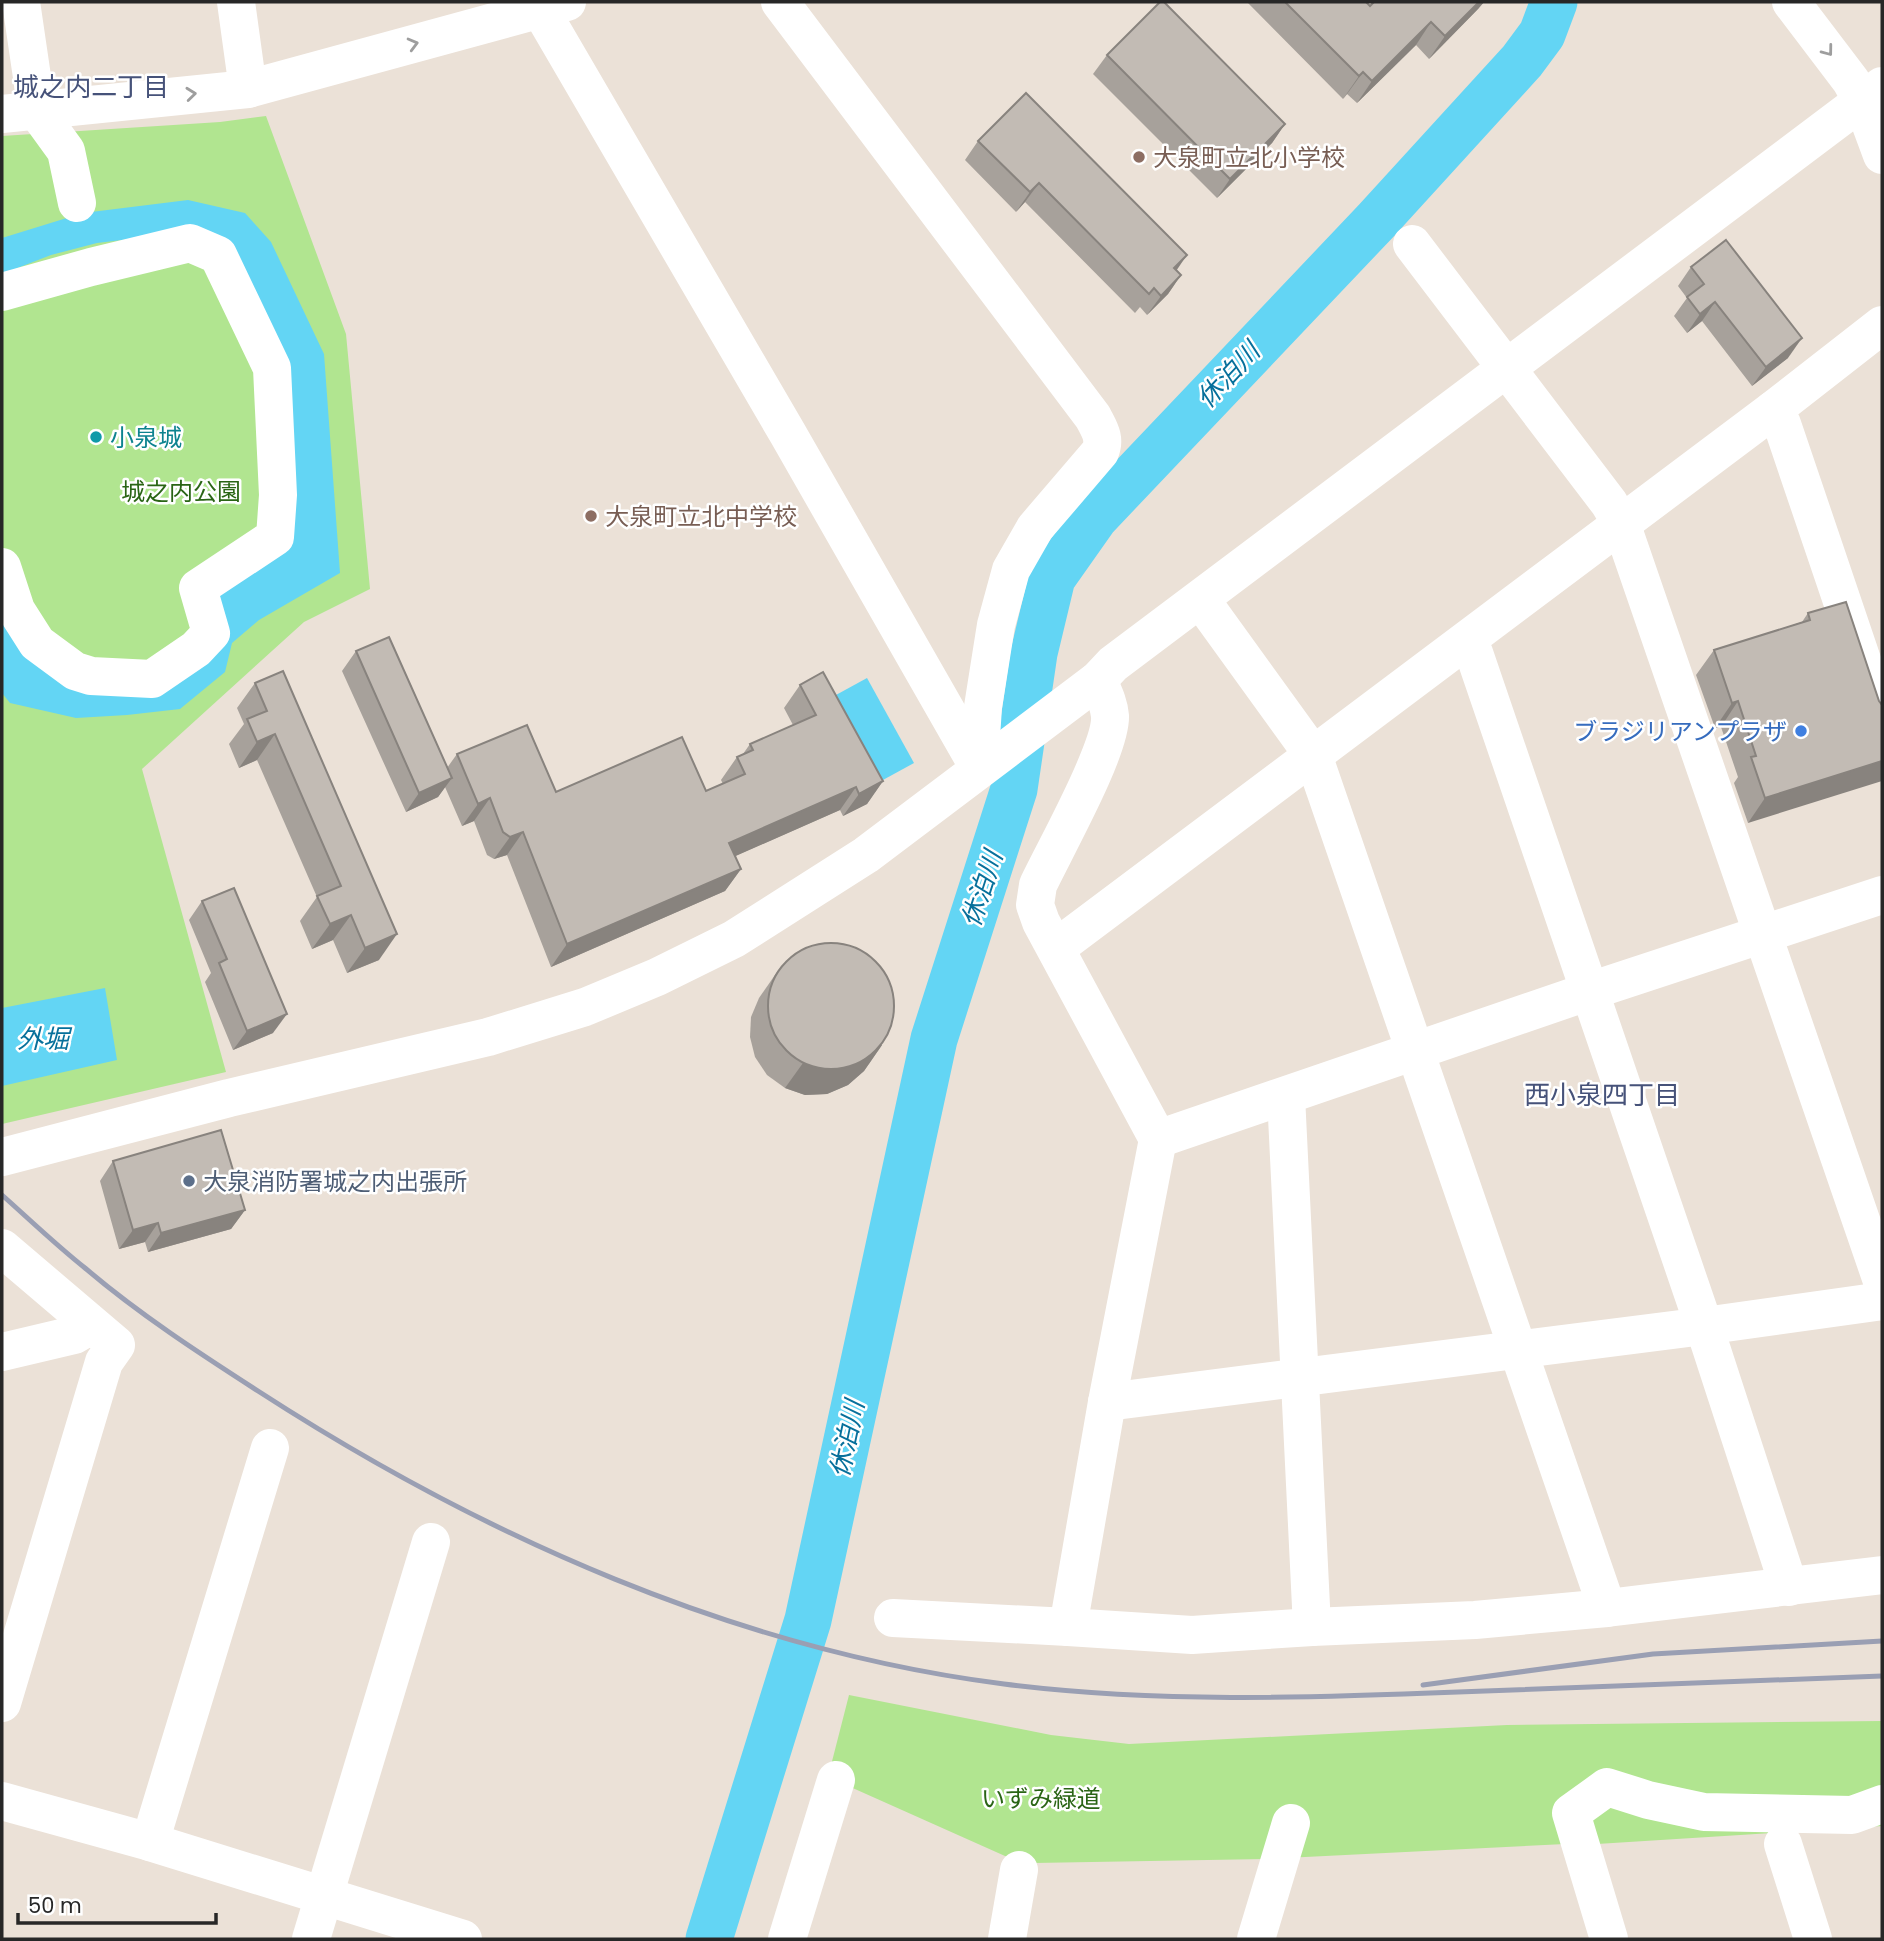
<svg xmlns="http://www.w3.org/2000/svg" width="1884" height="1941" viewBox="0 0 1884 1941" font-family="Poppins,'Noto Sans JP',sans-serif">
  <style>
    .green { fill: #b1e590 }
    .water { fill: #63d5f4 }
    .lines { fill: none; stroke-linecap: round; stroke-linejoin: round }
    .river { stroke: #63d5f4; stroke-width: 47 }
    .minor { stroke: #fff; stroke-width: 38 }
    .rail { stroke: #9a9fb3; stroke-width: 5 }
    .wall { fill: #a7a19b }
    .shaded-wall { fill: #88837e }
    .building { fill: #c2bbb4; stroke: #88837e; stroke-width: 2 }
    .oneway { stroke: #9e9e9e }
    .education-dot { fill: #8d6e63; stroke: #fff; stroke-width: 2.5 }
    .culture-dot { fill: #0f9aa8; stroke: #fff; stroke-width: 2.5 }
    .shop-dot { fill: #3f7fe0; stroke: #fff; stroke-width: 2.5 }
    .service-dot { fill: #5c6f8a; stroke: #fff; stroke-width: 2.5 }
    .labels { text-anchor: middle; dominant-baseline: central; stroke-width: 5; stroke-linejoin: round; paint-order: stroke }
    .education-label { font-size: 24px; fill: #785e54; stroke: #fff; text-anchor: start }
    .culture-label { font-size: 24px; fill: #0d838f; stroke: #fff; text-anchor: start }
    .park-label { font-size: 24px; fill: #2a6515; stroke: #fff }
    .shop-label { font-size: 24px; fill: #366cbe; stroke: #fff; text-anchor: end }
    .service-label { font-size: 24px; fill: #4e5e75; stroke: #fff; text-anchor: start }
    .neighbourhood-label { font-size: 26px; fill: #465279; stroke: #fff }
    .water-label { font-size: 26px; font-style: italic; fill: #07709b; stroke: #fff }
  </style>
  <rect width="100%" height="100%" fill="#ebe1d7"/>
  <!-- green -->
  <g class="green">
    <path d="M266 116 346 334 370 589 304 622 142 769 226 1072 2 1124V136L220 122Z"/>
    <path d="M849 1695 1051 1735 1129 1744 1507 1725 1882 1721V1826L1597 1844H1565L1265 1859 1034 1863 1005 1856 828 1777Z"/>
  </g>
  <!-- water -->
  <g class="water">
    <path d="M188 200 245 213 271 242 324 354 340 573 259 620 232 643 225 672 180 709 127 715 76 718 10 703 2 693V605L79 683 205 655 206 590 282 540V366L189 232 97 243 51 255 2 274V238L83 213Z"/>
    <path d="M867 678 914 763 861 792 814 707Z"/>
    <path d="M105 988 117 1060 2 1086V1008Z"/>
  </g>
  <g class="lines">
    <!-- river -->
    <path class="river" d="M709 1939 808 1620 934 1039 1014 789 1034 653 1052 578 1095 517 1376 221 1522 61 1542 34 1554 2"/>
    <!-- minor -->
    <g class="minor">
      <path d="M21 2 37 111 66 151 77 203"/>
      <path d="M236 2 248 89"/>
      <path d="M780 2 1093 417C1099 429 1106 438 1100 452L1035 528 1011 570 996 625 983 707 979 768"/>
      <path d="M1791 2 1851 81 1862 101 1882 155"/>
      <path d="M540 9 788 434 979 768"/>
      <path d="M2 114 248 89 567 2"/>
      <path d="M1412 244 1609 503 1621 523 1882 1281"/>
      <path d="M2 292 91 267 190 243 218 255 272 368 278 495 275 537 198 588 211 633 196 649 152 679 91 676 75 671 37 643 16 610 2 567"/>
      <path d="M1773 410 1782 424 1882 719"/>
      <path d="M1201 600 1313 755 1607 1608"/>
      <path d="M1466 642 1474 653 1704 1326 1789 1587"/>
      <path d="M1098 680C1103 692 1109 703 1110 716 1112 748 1054 851 1038 885L1035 905 1041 922 1158 1139 1107 1402 1068 1627 1192 1635 1312 1627 1475 1620 1607 1608 1882 1575"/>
      <path d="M1056 948 1773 410 1882 325"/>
      <path d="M1286 1096 1312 1627"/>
      <path d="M1158 1139 1590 991 1882 895"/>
      <path d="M2 1157 229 1098 488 1037 585 1007 657 977 734 939 866 855 1098 680 1113 664 1882 86"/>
      <path d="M2 1248 116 1345 104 1362 2 1703"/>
      <path d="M2 1352 74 1335 91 1325"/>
      <path d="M1107 1402 1704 1326 1882 1301"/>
      <path d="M893 1618 1068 1627"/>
      <path d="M2 1801 150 1842 463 1939"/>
      <path d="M150 1842 270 1448"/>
      <path d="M1783 1844 1813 1939"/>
      <path d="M311 1939 431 1542"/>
      <path d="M787 1939 836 1780"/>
      <path d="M1007 1939 1019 1870"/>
      <path d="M1256 1939 1291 1823"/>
      <path d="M1609 1939 1571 1813 1607 1787 1648 1800 1704 1812 1852 1815 1882 1804"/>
    </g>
    <!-- rail -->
    <g class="rail">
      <path d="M2 1195C29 1219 56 1245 85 1268 139 1314 199 1353 258 1391 482 1536 737 1650 1004 1684 1154 1703 1308 1698 1458 1692 1600 1687 1741 1681 1882 1676"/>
      <path d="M1423 1685 1653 1654 1882 1641"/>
    </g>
  </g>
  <!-- wall -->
  <g class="wall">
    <path d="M1247 2H1366L1370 6 1374 2H1484L1478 9 1429 59 1416 45 1357 103 1347 94 1343 99Z"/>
    <path d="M1107 55 1285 124 1272 143 1217 198 1093 74Z"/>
    <path d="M978 141 1177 270 1181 275 1168 294 1147 315 1140 307 1135 313 1025 202 1016 212 965 160Z"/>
    <path d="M1691 267 1788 358 1752 386 1702 321 1687 333 1674 316 1687 298 1678 286Z"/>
    <path d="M1808 613 1879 701 1748 823 1734 783 1738 777 1721 727 1715 728 1696 675 1714 650 1802 622Z"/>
    <path d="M356 651 447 768 457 754 556 792 706 791 723 784 721 780 737 757 743 754 750 744 793 725 784 708 800 685 883 781 867 804 843 816 840 810 735 856 741 869 725 891 551 967 507 855 494 859 487 855 474 821 462 826 445 787 438 797 406 812 342 671Z"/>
    <path d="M255 683 379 960 347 973 333 940 312 949 300 921 317 897 257 760 239 768 229 744 244 724 237 708Z"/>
    <path d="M202 901 273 1033 233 1050 205 982 211 973 189 920Z"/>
    <path d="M777 972 882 1045 864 1071 848 1085 827 1094 805 1095 785 1088 767 1075 755 1057 750 1037 751 1017 759 998Z"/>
    <path d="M113 1161 245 1210 231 1229 148 1252 145 1242 119 1249 100 1181Z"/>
  </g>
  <!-- shaded-wall -->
  <g class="shaded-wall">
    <path d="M1479 2H1484L1478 9 1429 59 1445 36Z"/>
    <path d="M1431 22 1416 45 1357 103 1372 81Z"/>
    <path d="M1363 72 1347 94 1343 99 1359 76Z"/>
    <path d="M1285 124 1272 143 1217 198 1230 179Z"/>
    <path d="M1039 183 1025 202 1016 212 1030 192Z"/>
    <path d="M1187 255 1174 274V268Z"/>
    <path d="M1181 275 1168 294 1147 315 1161 296Z"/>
    <path d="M1715 302 1702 321 1687 333 1700 314Z"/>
    <path d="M1802 338 1788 358 1752 386 1766 367Z"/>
    <path d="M1738 701 1721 727 1715 728 1732 703Z"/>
    <path d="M275 734 257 760 239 768 257 742Z"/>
    <path d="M1882 761V781L1748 823 1765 798Z"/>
    <path d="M452 778 438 797 406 812 419 793Z"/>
    <path d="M883 781 867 804 843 816 859 794Z"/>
    <path d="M856 787 840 810 713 866 729 843Z"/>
    <path d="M490 798 474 821 462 826 478 804Z"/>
    <path d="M523 832 507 855 494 859 510 837Z"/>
    <path d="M741 869 725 891 551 967 567 944Z"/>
    <path d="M351 915 333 940 312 949 330 924Z"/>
    <path d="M397 934 379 960 347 973 365 948Z"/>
    <path d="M287 1014 273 1033 233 1050 247 1031Z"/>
    <path d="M882 1045 864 1071 848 1085 827 1094 805 1095 785 1088 803 1063Z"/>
    <path d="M245 1210 231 1229 148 1252 161 1233Z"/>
    <path d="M158 1223 145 1242 119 1249 133 1230Z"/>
  </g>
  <!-- building -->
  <g class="building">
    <path d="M1160 2H1164L1285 124 1230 179 1107 55Z"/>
    <path d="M1285 2H1366L1370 6 1374 2H1479L1445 36 1431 22 1372 81 1363 72 1359 76Z"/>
    <path d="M1026 93 1187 255 1174 268 1181 275 1161 296 1154 288 1149 294 1039 183 1030 192 978 141Z"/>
    <path d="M1726 240 1802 338 1766 367 1715 302 1700 314 1687 297 1704 284 1691 267Z"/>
    <path d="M1846 602 1879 701 1882 705V761L1765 798 1751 757 1756 756 1738 701 1732 703 1714 650 1810 620 1808 613Z"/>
    <path d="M389 637 452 778 419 793 356 651Z"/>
    <path d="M283 671 397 934 365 948 351 915 330 924 317 896 341 886 275 734 257 742 247 719 267 711 255 683Z"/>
    <path d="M823 672 883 781 859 794 856 787 729 843 741 869 567 944 523 832 510 837 503 832 490 798 478 804 457 754 527 725 556 792 682 737 706 791 745 774 737 757 753 750 750 744 816 715 800 685Z"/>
    <path d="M234 888 287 1014 247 1031 219 963 227 959 202 901Z"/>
    <circle cx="831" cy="1006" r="63"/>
    <path d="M221 1130 245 1210 161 1233 158 1223 133 1230 113 1161Z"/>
  </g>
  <!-- one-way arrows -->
  <defs><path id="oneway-chevron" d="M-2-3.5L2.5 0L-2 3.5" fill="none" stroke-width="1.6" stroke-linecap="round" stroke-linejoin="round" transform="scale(1.75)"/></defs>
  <g class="oneway">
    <use href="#oneway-chevron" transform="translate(413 44) rotate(-15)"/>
    <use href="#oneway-chevron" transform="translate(1828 51) rotate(53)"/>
    <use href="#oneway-chevron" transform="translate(191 94) rotate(-6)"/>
  </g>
  <!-- markers -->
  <g class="education-dot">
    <circle cx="1139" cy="157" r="7"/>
    <circle cx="591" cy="516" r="7"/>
  </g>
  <circle class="culture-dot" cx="96" cy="437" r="7"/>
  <circle class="shop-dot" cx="1801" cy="731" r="7"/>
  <circle class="service-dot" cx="189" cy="1181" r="7"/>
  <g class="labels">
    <!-- education labels -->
    <g class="education-label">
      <text x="1153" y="157">大泉町立北小学校</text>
      <text x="605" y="516">大泉町立北中学校</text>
    </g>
    <!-- culture labels -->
    <g class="culture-label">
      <text x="110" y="437">小泉城</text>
    </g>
    <!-- park labels -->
    <g class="park-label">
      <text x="181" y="491">城之内公園</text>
      <text x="1041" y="1798">いずみ緑道</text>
    </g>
    <!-- shop labels -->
    <g class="shop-label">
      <text x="1787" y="731">ブラジリアンプラザ</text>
    </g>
    <!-- service labels -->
    <g class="service-label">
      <text x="203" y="1181">大泉消防署城之内出張所</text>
    </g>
    <!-- neighbourhood labels -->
    <g class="neighbourhood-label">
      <text x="91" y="87">城之内二丁目</text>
      <text x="1602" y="1095">西小泉四丁目</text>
    </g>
    <!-- water labels -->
    <g class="water-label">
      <text transform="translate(1228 375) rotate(-47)">休泊川</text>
      <text transform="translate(982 889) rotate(-72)">休泊川</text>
      <text x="43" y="1039">外堀</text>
      <text transform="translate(847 1439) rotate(-78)">休泊川</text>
    </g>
  </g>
  <!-- border -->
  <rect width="1884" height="1941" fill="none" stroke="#272727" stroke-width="7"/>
  <!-- scale -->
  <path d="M18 1913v10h198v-10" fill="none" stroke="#272727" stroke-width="3.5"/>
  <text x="28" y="1913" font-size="21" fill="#272727" stroke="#ffffff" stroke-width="5" paint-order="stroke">50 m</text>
</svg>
